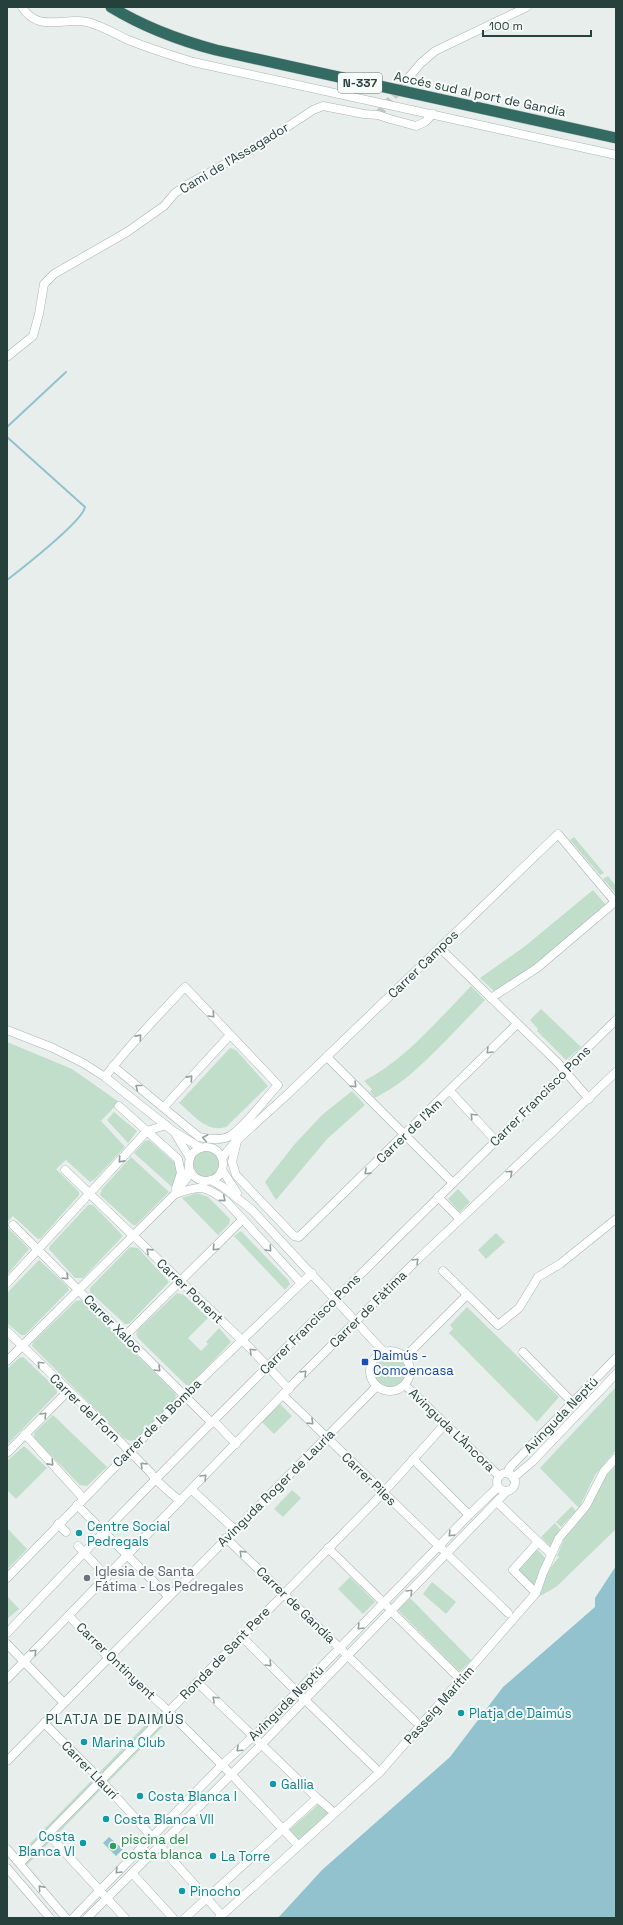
<svg xmlns="http://www.w3.org/2000/svg" width="623" height="1925" viewBox="0 0 623 1925" font-family="'Space Grotesk',sans-serif">
  <style>
    .green { fill: #c1decb }
    .water { fill: #93c2cf }
    .lines { fill: none; stroke-linecap: round; stroke-linejoin: round }
    .stream { stroke: #93c2cf; stroke-width: 2 }
    .minor-tunnel { stroke: #c0cbc8; stroke-width: 8; stroke-dasharray: 8 4; stroke-linecap: butt }
    .minor-casing { stroke: #a9b6b3; stroke-width: 9 }
    .highway-casing { stroke: #c2cac8; stroke-width: 12 }
    .minor { stroke: #fff; stroke-width: 8 }
    .highway { stroke: #336b63; stroke-width: 11 }
    .oneway { stroke: #92a09d }
    .transit-dot { fill: #1a4fb4; stroke: #f7fbf9; stroke-width: 1.5 }
    .culture-dot { fill: #0f9aa8; stroke: #f7fbf9; stroke-width: 1.5 }
    .worship-dot { fill: #6b7280; stroke: #f7fbf9; stroke-width: 1.5 }
    .leisure-dot { fill: #2e9e5b; stroke: #f7fbf9; stroke-width: 1.5 }
    .labels { text-anchor: middle; dominant-baseline: central; stroke-width: 4; stroke-linejoin: round; paint-order: stroke }
    .shield { fill: #f7fbf9; stroke: #657874; stroke-width: 1 }
    .shield-label { font-size: 12px; font-weight: bold; fill: #26403b }
    .street-label { font-size: 13px; fill: #26403b; stroke: #f7fbf9 }
    .transit-label { font-size: 13px; fill: #164399; stroke: #f7fbf9; text-anchor: start }
    .culture-label { font-size: 13px; fill: #0d838f; stroke: #f7fbf9; text-anchor: start }
    .worship-label { font-size: 13px; fill: #5b616d; stroke: #f7fbf9; text-anchor: start }
    .leisure-label { font-size: 13px; fill: #27864d; stroke: #f7fbf9; text-anchor: start }
    .neighbourhood-label { font-size: 14px; letter-spacing: 1px; fill: #235149; stroke: #f7fbf9 }
  </style>
  <rect width="100%" height="100%" fill="#e7eeeb"/>
  <!-- green -->
  <g class="green">
    <path d="M574 837 604 873 600 875 570 840Z"/>
    <path d="M608 876 616 886V894L603 879Z"/>
    <path d="M593 890 607 906 531 967 495 992 480 978 524 947Z"/>
    <path d="M471 986 485 1000C459 1026 435 1054 406 1078 397 1085 386 1092 375 1098L370 1092 372 1089 364 1081C406 1059 438 1020 471 986Z"/>
    <path d="M541 1009 581 1047 566 1060 537 1031 538 1029 530 1020Z"/>
    <path d="M7 1042 72 1069 119 1102 101 1121 125 1147 95 1179 90 1182 66 1160 56 1169 79 1192V1195L41 1238 38 1239 13 1216 7 1222Z"/>
    <path d="M230 1048 236 1050 268 1086 226 1127C206 1133 193 1114 179 1103Z"/>
    <path d="M352 1091 365 1105 327 1139 276 1200 265 1182 294 1145 322 1115Z"/>
    <path d="M114 1112 137 1131 128 1143 107 1120Z"/>
    <path d="M149 1140 176 1164 177 1173 172 1187 134 1153 145 1141Z"/>
    <circle cx="206" cy="1164" r="17"/>
    <path d="M131 1157 169 1192 136 1225H133L100 1195 102 1189Z"/>
    <path d="M458 1189 470 1202 460 1212 448 1199Z"/>
    <path d="M197 1193 208 1197 230 1219 229 1224 218 1235 182 1198Z"/>
    <path d="M88 1205H93L123 1236 83 1278H75L49 1249 50 1246Z"/>
    <path d="M8 1228 29 1249 7 1275V1229Z"/>
    <path d="M241 1231 288 1280 290 1284 285 1290 234 1236Z"/>
    <path d="M496 1233 505 1242 486 1259 478 1250Z"/>
    <path d="M130 1247 138 1248 169 1282 129 1324H125L90 1292V1288Z"/>
    <path d="M39 1260 67 1286 69 1290 25 1335H21L7 1323V1293Z"/>
    <path d="M177 1293 184 1295 208 1318 188 1338 201 1351 208 1344 206 1342 219 1328 231 1342 190 1385H186L138 1338 136 1334 138 1330Z"/>
    <path d="M81 1300 175 1393 176 1396 174 1400 135 1440 131 1441 125 1439 32 1346 33 1342 76 1301Z"/>
    <path d="M467 1307 559 1397 537 1422 449 1333 453 1329 450 1325Z"/>
    <circle cx="390" cy="1371" r="20"/>
    <path d="M23 1357 57 1389V1393L7 1445V1369L19 1358Z"/>
    <path d="M616 1387V1450L595 1475 579 1508 540 1468Z"/>
    <path d="M280 1404 292 1416 274 1434 262 1422Z"/>
    <path d="M53 1415 107 1467 87 1486 80 1485 35 1439 34 1435 35 1432Z"/>
    <path d="M24 1446 47 1468 16 1499 7 1490V1461Z"/>
    <path d="M616 1465V1529L556 1587 540 1596 548 1571 559 1557 557 1556 564 1539 588 1511 603 1481 602 1480Z"/>
    <path d="M292 1490 301 1498 283 1517 274 1509Z"/>
    <path d="M572 1506 576 1511 561 1527 556 1522Z"/>
    <path d="M555 1523 560 1529 551 1547 541 1537Z"/>
    <path d="M7 1528 27 1549 7 1570Z"/>
    <path d="M536 1548 546 1559 533 1588 515 1569Z"/>
    <path d="M350 1577 375 1602 363 1614 338 1589Z"/>
    <path d="M432 1582 456 1602 446 1614 423 1594Z"/>
    <path d="M7 1596 19 1609 7 1619Z"/>
    <path d="M410 1598 471 1660 460 1672 398 1610Z"/>
    <path d="M158 1712 167 1722 27 1865 19 1855Z"/>
    <path d="M320 1803 329 1814 299 1842 288 1831Z"/>
  </g>
  <!-- water -->
  <g class="water">
    <path d="M616 1566V1918H278L322 1870 450 1757 503 1687 595 1607V1598Z"/>
    <path d="M109 1837 123 1849 116 1856 103 1843Z"/>
  </g>
  <g class="lines">
    <!-- stream -->
    <g class="stream">
      <path d="M7 427 66 372"/>
      <path d="M7 437 85 507C83 521 20 570 7 580"/>
    </g>
    <!-- minor-tunnel -->
    <path class="minor-tunnel" d="M378 115 410 76"/>
    <defs>
      <g id="minor">
        <path d="M22 7C38 33 63 17 87 22 100 25 114 33 126 39 148 48 170 55 193 62L616 155"/>
        <path d="M410 76 421 63 435 51 527 7"/>
        <path d="M7 357 33 336 39 314 44 284 54 274 127 232 164 206 175 193 187 185 266 141 313 110 323 106 364 114 378 115 390 119 416 126 425 122 433 114"/>
        <path d="M440 948 558 1063 589 1099"/>
        <path d="M491 998 537 968 615 902"/>
        <path d="M7 1030 53 1048 83 1063 105 1077 173 1131 201 1148"/>
        <path d="M327 1057 453 1183"/>
        <path d="M105 1077C129 1045 158 1016 185 987L278 1085C265 1099 244 1128 230 1136 221 1141 208 1139 199 1137L113 1066"/>
        <path d="M450 1091 496 1141"/>
        <path d="M119 1106 178 1159 181 1173 176 1188"/>
        <path d="M164 1107 230 1035"/>
        <path d="M176 1135 190 1158"/>
        <path d="M237 1141 232 1162 236 1175 294 1236 299 1237 517 1024"/>
        <circle cx="206" cy="1164" r="17"/>
        <path d="M222 1158 234 1143 289 1093 558 834 616 903"/>
        <path d="M65 1170 249 1347 289 1389"/>
        <path d="M222 1170 237 1193"/>
        <path d="M211 1180 223 1187 252 1210 383 1351"/>
        <path d="M175 1194C201 1186 203 1184 226 1201L301 1283"/>
        <path d="M438 1197 460 1219"/>
        <path d="M13 1225 212 1423"/>
        <path d="M443 1271 498 1325 519 1308 538 1277 560 1264 616 1219"/>
        <path d="M7 1283 147 1131 166 1125"/>
        <path d="M7 1331 96 1417 151 1473C155 1481 172 1494 180 1501"/>
        <path d="M125 1336 242 1220"/>
        <circle cx="390" cy="1371" r="20"/>
        <path d="M523 1352 573 1403"/>
        <path d="M405 1357 467 1295"/>
        <path d="M7 1361 174 1195 187 1178 189 1166"/>
        <path d="M405 1385 499 1476"/>
        <path d="M283 1395 508 1613"/>
        <path d="M214 1421 236 1444"/>
        <path d="M25 1434 83 1498"/>
        <path d="M7 1453 68 1391"/>
        <path d="M413 1459 469 1515"/>
        <circle cx="506" cy="1482" r="9"/>
        <path d="M509 1474V1469L512 1465 616 1358"/>
        <path d="M513 1478 532 1462 616 1374"/>
        <path d="M192 1490 234 1529"/>
        <path d="M497 1502 551 1554"/>
        <path d="M77 1505 168 1596"/>
        <path d="M58 1524 66 1532"/>
        <path d="M226 1538 415 1721"/>
        <path d="M78 1546 107 1577"/>
        <path d="M328 1548 387 1606"/>
        <path d="M7 1578 185 1395 312 1273"/>
        <path d="M536 1593 513 1570 538 1542"/>
        <path d="M391 1611 456 1675"/>
        <path d="M69 1616 108 1657 163 1706 231 1774 295 1842"/>
        <path d="M7 1633C189 1441 378 1257 566 1072L569 1066 616 1020"/>
        <path d="M241 1636 300 1695 375 1768"/>
        <path d="M7 1644 63 1702"/>
        <path d="M7 1679 298 1379 417 1260 616 1072"/>
        <path d="M197 1682 317 1798"/>
        <path d="M44 1723 101 1780 219 1912"/>
        <path d="M7 1761 377 1386"/>
        <path d="M48 1834 125 1918"/>
        <path d="M7 1849 66 1918"/>
        <path d="M20 1863 383 1493 445 1424"/>
        <path d="M7 1868 50 1918"/>
        <path d="M132 1873 173 1918"/>
        <path d="M73 1918 222 1765 258 1732 469 1515 498 1487"/>
        <path d="M87 1918 262 1744 507 1491"/>
        <path d="M185 1918 317 1798 330 1809"/>
        <path d="M219 1918 380 1772 536 1593 543 1573 559 1538 586 1506 604 1471 616 1458"/>
      </g>
      <path id="highway" d="M111 7C144 27 178 40 216 50L616 138"/>
    </defs>
    <!-- minor casing -->
    <use href="#minor" class="minor-casing"/>
    <!-- highway casing -->
    <use href="#highway" class="highway-casing"/>
    <!-- minor -->
    <use href="#minor" class="minor"/>
    <!-- highway -->
    <use href="#highway" class="highway"/>
  </g>
  <!-- one-way arrows -->
  <defs><path id="oneway-chevron" d="M-2-3.5L2.5 0L-2 3.5" fill="none" stroke-width="1.6" stroke-linecap="round" stroke-linejoin="round"/></defs>
  <g class="oneway">
    <use href="#oneway-chevron" transform="translate(212 1015) rotate(47)"/>
    <use href="#oneway-chevron" transform="translate(139 1037) rotate(-48)"/>
    <use href="#oneway-chevron" transform="translate(489 1051) rotate(135)"/>
    <use href="#oneway-chevron" transform="translate(190 1078) rotate(-48)"/>
    <use href="#oneway-chevron" transform="translate(354 1085) rotate(46)"/>
    <use href="#oneway-chevron" transform="translate(138 1087) rotate(-141)"/>
    <use href="#oneway-chevron" transform="translate(473 1116) rotate(-133)"/>
    <use href="#oneway-chevron" transform="translate(205 1138) rotate(-169)"/>
    <use href="#oneway-chevron" transform="translate(121 1160) rotate(132)"/>
    <use href="#oneway-chevron" transform="translate(367 1172) rotate(136)"/>
    <use href="#oneway-chevron" transform="translate(510 1173) rotate(-42)"/>
    <use href="#oneway-chevron" transform="translate(223 1199) rotate(40)"/>
    <use href="#oneway-chevron" transform="translate(215 1248) rotate(135)"/>
    <use href="#oneway-chevron" transform="translate(269 1249) rotate(47)"/>
    <use href="#oneway-chevron" transform="translate(149 1251) rotate(-136)"/>
    <use href="#oneway-chevron" transform="translate(416 1261) rotate(-45)"/>
    <use href="#oneway-chevron" transform="translate(66 1277) rotate(44)"/>
    <use href="#oneway-chevron" transform="translate(252 1351) rotate(-135)"/>
    <use href="#oneway-chevron" transform="translate(40 1364) rotate(-135)"/>
    <use href="#oneway-chevron" transform="translate(158 1369) rotate(45)"/>
    <use href="#oneway-chevron" transform="translate(304 1373) rotate(-45)"/>
    <use href="#oneway-chevron" transform="translate(44 1415) rotate(-45)"/>
    <use href="#oneway-chevron" transform="translate(311 1422) rotate(44)"/>
    <use href="#oneway-chevron" transform="translate(51 1463) rotate(48)"/>
    <use href="#oneway-chevron" transform="translate(143 1465) rotate(-136)"/>
    <use href="#oneway-chevron" transform="translate(204 1477) rotate(-47)"/>
    <use href="#oneway-chevron" transform="translate(451 1534) rotate(134)"/>
    <use href="#oneway-chevron" transform="translate(242 1553) rotate(-136)"/>
    <use href="#oneway-chevron" transform="translate(410 1592) rotate(-45)"/>
    <use href="#oneway-chevron" transform="translate(360 1627) rotate(134)"/>
    <use href="#oneway-chevron" transform="translate(34 1652) rotate(-46)"/>
    <use href="#oneway-chevron" transform="translate(269 1664) rotate(46)"/>
    <use href="#oneway-chevron" transform="translate(215 1699) rotate(-137)"/>
    <use href="#oneway-chevron" transform="translate(239 1749) rotate(137)"/>
    <use href="#oneway-chevron" transform="translate(118 1871) rotate(134)"/>
    <use href="#oneway-chevron" transform="translate(41 1888) rotate(-131)"/>
  </g>
  <!-- markers -->
  <rect class="transit-dot" x="361" y="1358" width="8" height="8" rx="2"/>
  <g class="culture-dot">
    <circle cx="79" cy="1533" r="4"/>
    <circle cx="461" cy="1713" r="4"/>
    <circle cx="84" cy="1742" r="4"/>
    <circle cx="273" cy="1784" r="4"/>
    <circle cx="140" cy="1796" r="4"/>
    <circle cx="106" cy="1819" r="4"/>
    <circle cx="83" cy="1843" r="4"/>
    <circle cx="213" cy="1856" r="4"/>
    <circle cx="182" cy="1891" r="4"/>
  </g>
  <circle class="worship-dot" cx="87" cy="1578" r="4"/>
  <circle class="leisure-dot" cx="113" cy="1846" r="4"/>
  <g class="labels">
    <!-- shield labels -->
    <rect class="shield" x="338" y="73" width="44" height="20" rx="3"/>
    <g class="shield-label">
      <text x="360" y="83">N-337</text>
    </g>
    <!-- street labels -->
    <g class="street-label">
      <text transform="translate(480 94) rotate(12)">Accés sud al port de Gandia</text>
      <text transform="translate(234 158) rotate(-31)">Camí de l'Assagador</text>
      <text transform="translate(423 964) rotate(-44)">Carrer Campos</text>
      <text transform="translate(540 1096) rotate(-45)">Carrer Francisco Pons</text>
      <text transform="translate(409 1131) rotate(-44)">Carrer de l'Am</text>
      <text transform="translate(190 1291) rotate(44)">Carrer Ponent</text>
      <text transform="translate(368 1309) rotate(-45)">Carrer de Fàtima</text>
      <text transform="translate(113 1324) rotate(45)">Carrer Xaloc</text>
      <text transform="translate(310 1324) rotate(-45)">Carrer Francisco Pons</text>
      <text transform="translate(85 1408) rotate(44)">Carrer del Forn</text>
      <text transform="translate(561 1415) rotate(-46)">Avinguda Neptú</text>
      <text transform="translate(157 1423) rotate(-45)">Carrer de la Bomba</text>
      <text transform="translate(452 1430) rotate(44)">Avinguda L'Àncora</text>
      <text transform="translate(369 1479) rotate(44)">Carrer Piles</text>
      <text transform="translate(276 1488) rotate(-45)">Avinguda Roger de Lauria</text>
      <text transform="translate(296 1605) rotate(44)">Carrer de Gandía</text>
      <text transform="translate(225 1653) rotate(-46)">Ronda de Sant Pere</text>
      <text transform="translate(116 1661) rotate(44)">Carrer Ontinyent</text>
      <text transform="translate(286 1703) rotate(-45)">Avinguda Neptú</text>
      <text transform="translate(439 1705) rotate(-49)">Passeig Marítim</text>
      <text transform="translate(90 1770) rotate(46)">Carrer Llaurí</text>
    </g>
    <!-- transit labels -->
    <g class="transit-label">
      <text x="373" y="1355">Daimús -<tspan x="373" dy="15">Comoencasa</tspan></text>
    </g>
    <!-- culture labels -->
    <g class="culture-label">
      <text x="87" y="1526">Centre Social<tspan x="87" dy="15">Pedregals</tspan></text>
      <text x="469" y="1713">Platja de Daimús</text>
      <text x="92" y="1742">Marina Club</text>
      <text x="281" y="1784">Gallia</text>
      <text x="148" y="1796">Costa Blanca I</text>
      <text x="114" y="1819">Costa Blanca VII</text>
      <text x="75" y="1836" text-anchor="end">Costa<tspan x="75" dy="15">Blanca VI</tspan></text>
      <text x="221" y="1856">La Torre</text>
      <text x="190" y="1891">Pinocho</text>
    </g>
    <!-- worship labels -->
    <g class="worship-label">
      <text x="95" y="1571">Iglesia de Santa<tspan x="95" dy="15">Fátima - Los Pedregales</tspan></text>
    </g>
    <!-- leisure labels -->
    <g class="leisure-label">
      <text x="121" y="1839">piscina del<tspan x="121" dy="15">costa blanca</tspan></text>
    </g>
    <!-- neighbourhood labels -->
    <g class="neighbourhood-label">
      <text x="115" y="1719">PLATJA DE DAIMÚS</text>
    </g>
  </g>
  <!-- border -->
  <rect width="623" height="1925" fill="none" stroke="#26403b" stroke-width="16"/>
  <!-- scale -->
  <path d="M483 30v6h108v-6" fill="none" stroke="#26403b" stroke-width="2"/>
  <text x="489" y="30" font-size="12" fill="#26403b" stroke="#f7fbf9" stroke-width="3" paint-order="stroke">100 m</text>
</svg>
